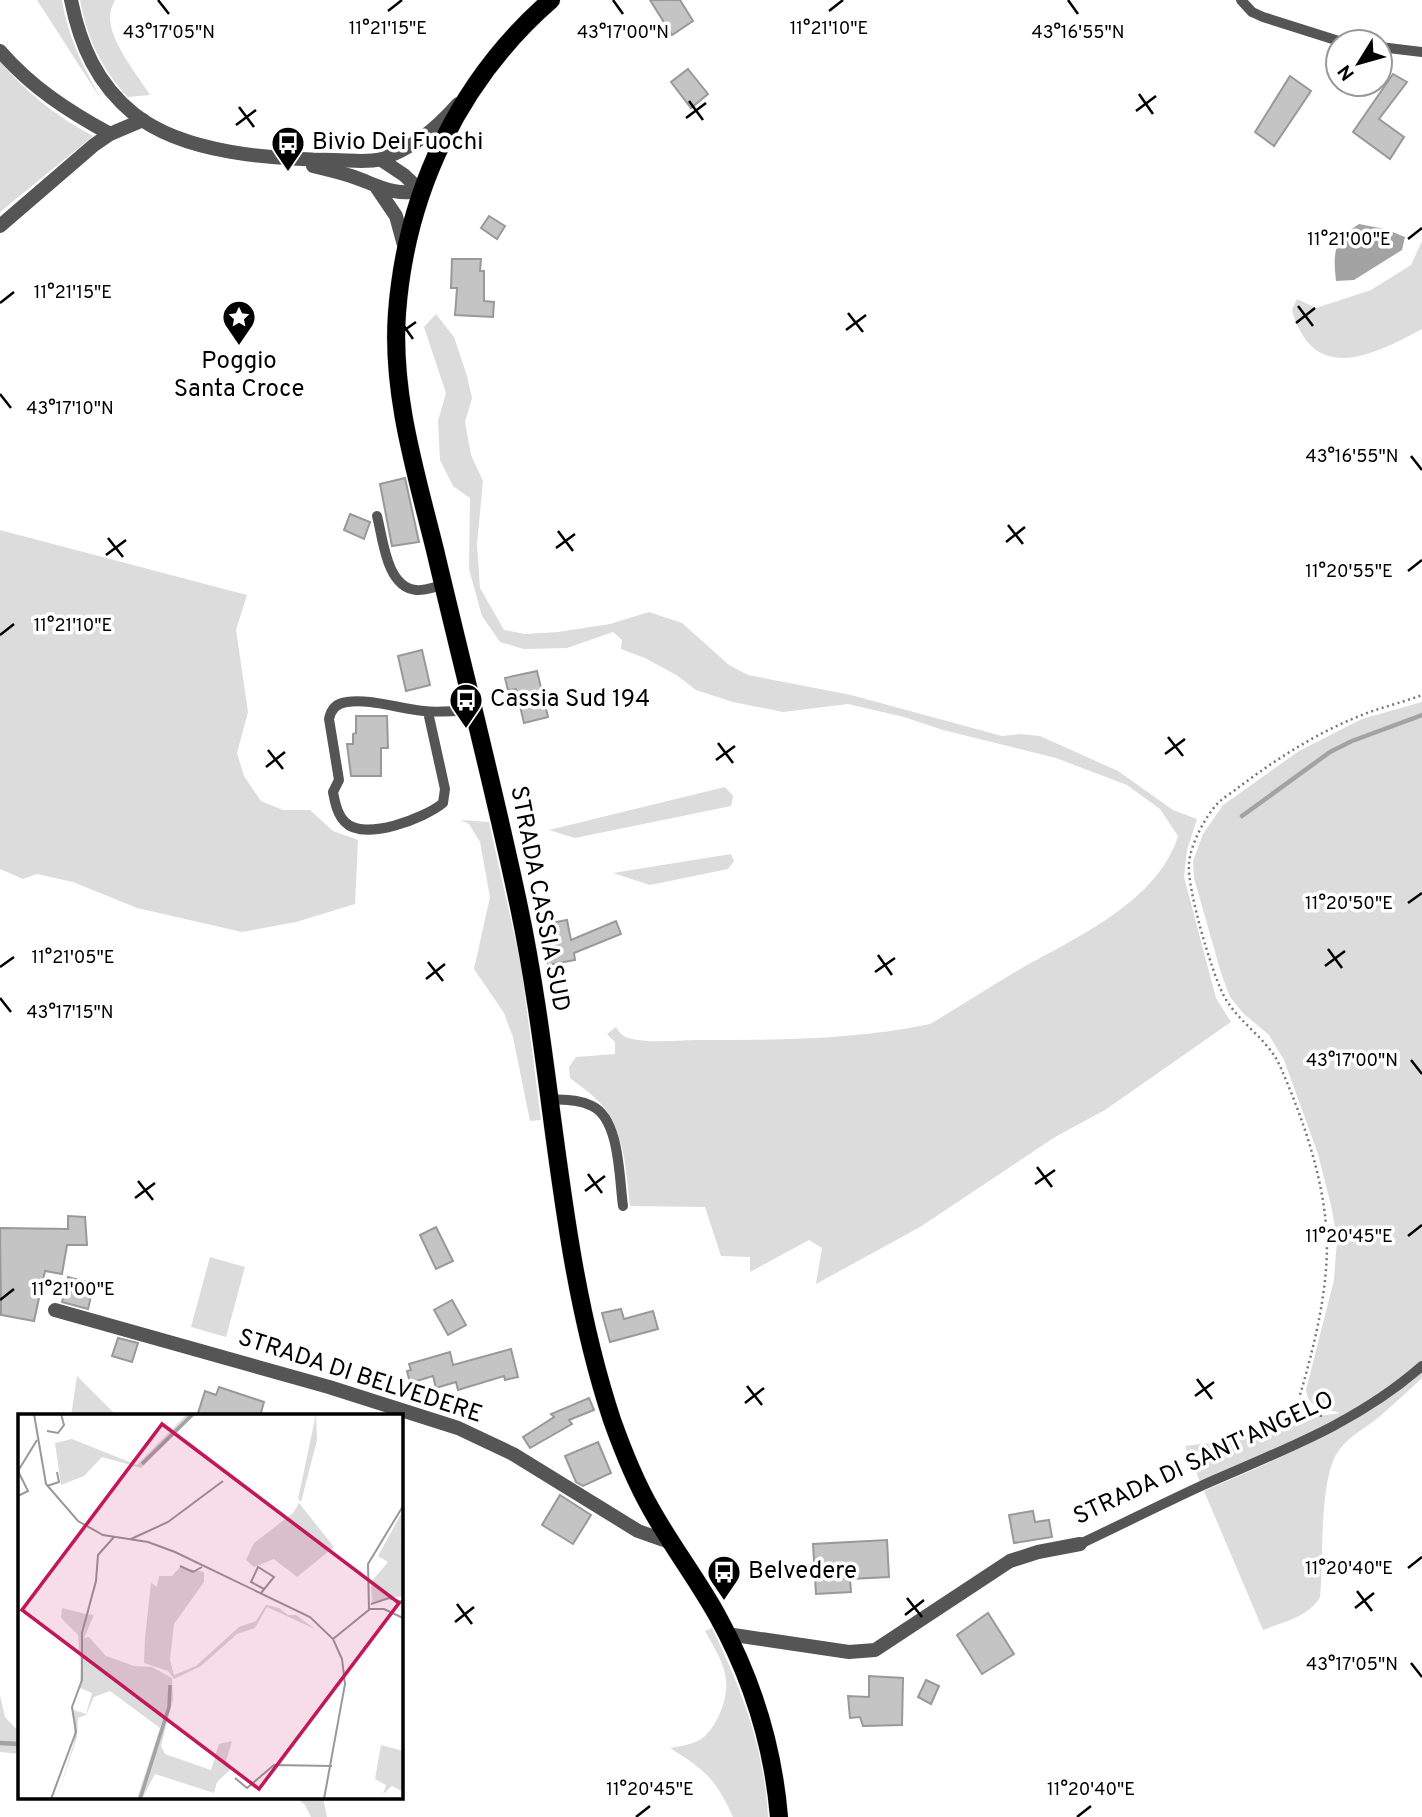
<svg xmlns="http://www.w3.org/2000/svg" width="1422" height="1817" viewBox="0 0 1422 1817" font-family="Overpass,sans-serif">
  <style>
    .green { fill: #dcdcdc }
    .water { fill: #a3a3a3 }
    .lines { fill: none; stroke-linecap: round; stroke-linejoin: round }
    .stream { stroke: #a3a3a3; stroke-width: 4.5 }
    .building { fill: #c4c4c4; stroke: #999; stroke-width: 2 }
    .primary-casing { stroke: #dbdbdb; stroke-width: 19 }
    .path { stroke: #777; stroke-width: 2.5; stroke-dasharray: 2 3.5; stroke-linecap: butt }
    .service { stroke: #555; stroke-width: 10 }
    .minor { stroke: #555; stroke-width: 14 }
    .tertiary { stroke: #555; stroke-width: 14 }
    .primary { stroke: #000; stroke-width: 18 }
    .ticks { fill: none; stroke: #000; stroke-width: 2.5 }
    .labels { text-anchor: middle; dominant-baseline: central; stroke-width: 7; stroke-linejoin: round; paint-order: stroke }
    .poi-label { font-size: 24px; fill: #000; stroke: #fff; text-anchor: start }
    .street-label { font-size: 24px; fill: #000; stroke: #fff }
    .inset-river { fill: none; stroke: #a3a3a3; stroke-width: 3.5 }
    .inset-road { fill: none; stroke: #999; stroke-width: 2 }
    .view { fill: #c2185b; fill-opacity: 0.15; stroke: #c2185b; stroke-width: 3.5 }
    .inset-edge { fill: none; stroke: #000; stroke-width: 3.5 }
    .ticks-label { font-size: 18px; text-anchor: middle; fill: #000; stroke: #fff; stroke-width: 7; stroke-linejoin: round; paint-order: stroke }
  </style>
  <rect width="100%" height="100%" fill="#fff"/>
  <!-- green -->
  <g class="green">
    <path d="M37 0H62C69 41 83 65 102 101Z"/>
    <path d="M80 0H115C113 5 110 10 110 16 109 41 137 74 150 95L128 97C102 70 87 38 80 0Z"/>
    <path d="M0 61C25 92 57 117 93 136L0 212Z"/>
    <path d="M1422 241V329C1374 355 1313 386 1292 310L1297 299 1316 308 1371 290 1411 265Z"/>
    <path d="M436 314 454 337 467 376 472 398 465 422 471 455 483 481 477 544 480 588 504 630 525 634 558 632 610 624 649 612 682 623 729 665 748 675 851 695 1002 736 1021 734 1040 736 1118 771 1173 810 1197 819 1187 850 1184 877 1216 998 1231 1022 1105 1110 1055 1137 920 1227 816 1284 822 1248 809 1240 750 1272V1257L721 1256 705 1207 630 1206C626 1172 625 1129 600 1103 591 1093 580 1086 570 1078L569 1067 576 1057 615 1054V1042L607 1034 616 1027C619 1032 622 1036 628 1038 649 1044 676 1040 698 1040 775 1040 855 1040 930 1024 961 1006 991 986 1022 968 1077 937 1158 901 1178 836L1160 809 1127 785 1056 758 943 730 904 717 848 704 783 712 733 702 696 690 678 676 645 658 621 649 622 640 613 632 567 648 524 649 500 642 482 616 469 569 470 498 453 486 440 460 438 421 446 393 424 327Z"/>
    <path d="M0 530 247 595 236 630 248 712 237 753 244 776 261 801 283 810H310L333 831 358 840 355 904 296 922 242 932 137 908 73 882 37 874 23 879 0 869Z"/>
    <path d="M1422 702V1361C1361 1418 1275 1450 1200 1482L1185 1446 1267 1436 1300 1419 1340 1413C1324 1407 1309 1411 1306 1390L1334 1280 1337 1239 1331 1205 1318 1154 1284 1060 1269 1035 1243 1013 1230 997 1221 973 1194 878 1193 861 1203 834 1223 805 1299 751 1362 719Z"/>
    <path d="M725 787 733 796 731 806 575 838 549 830Z"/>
    <path d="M461 820 489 822 521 965 541 1120 530 1121 513 1037 504 1013 474 969 490 897 480 842 469 824Z"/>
    <path d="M731 854 734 861 728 869 650 885 613 873Z"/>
    <path d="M210 1257 245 1267 226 1337 191 1327Z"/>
    <path d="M1422 1372V1378C1408 1391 1393 1405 1378 1418 1365 1428 1350 1436 1340 1449 1318 1475 1324 1561 1320 1597 1309 1617 1283 1622 1263 1630L1204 1491C1281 1458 1356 1425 1422 1372Z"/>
    <path d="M77 1376 117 1416H71Z"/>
    <path d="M712 1628C742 1690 764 1747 768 1817H733C716 1779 705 1770 670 1748 682 1746 696 1744 705 1736 718 1724 728 1698 726 1681 725 1663 713 1646 705 1631Z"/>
    <path d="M0 1695 5 1717 19 1732V1754L0 1752Z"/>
    <path d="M297 1798H323L327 1817H311L305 1805Z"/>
  </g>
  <!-- water -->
  <path class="water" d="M1359 224 1385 229 1405 237 1402 250 1354 280 1336 281C1333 252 1333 241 1359 224Z"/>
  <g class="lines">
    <!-- stream -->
    <g class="stream">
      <path d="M1242 816 1330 752 1352 741 1422 715"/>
      <path d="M0 1743 19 1744"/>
    </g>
  </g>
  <!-- building -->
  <g class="building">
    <path d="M650 0H680L693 21 672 35Z"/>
    <path d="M688 69 708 94 691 108 671 82Z"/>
    <path d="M1393 74 1407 82 1379 119 1404 137 1390 159 1353 132Z"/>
    <path d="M1290 76 1311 91 1274 146 1255 132Z"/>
    <path d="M489 216 505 226 497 239 481 228Z"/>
    <path d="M452 259H481L480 271H484V301L494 302 493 317 455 315 457 288H451Z"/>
    <path d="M405 478 419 542 392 546 380 484Z"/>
    <path d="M350 514 370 522 364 539 344 530Z"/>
    <path d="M422 650 430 685 406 691 398 656Z"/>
    <path d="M537 671 548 717 524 723 516 689 508 690 505 678Z"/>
    <path d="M356 716H387L388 748H381V776H351L347 744H353V734L356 733Z"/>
    <path d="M567 920 571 940 616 921 621 934 574 953 575 960 548 965 540 925Z"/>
    <path d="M68 1216 85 1217 87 1245H67L62 1274 45 1271 34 1321 1 1315 0 1228 68 1229Z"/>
    <path d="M436 1227 453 1261 436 1269 420 1235Z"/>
    <path d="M68 1277 94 1284 88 1309 62 1302Z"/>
    <path d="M452 1300 466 1325 448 1335 434 1310Z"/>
    <path d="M621 1309 624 1319 653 1311 658 1329 610 1342 602 1313Z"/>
    <path d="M118 1338 138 1343 132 1362 112 1356Z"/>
    <path d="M511 1349 518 1377 505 1380 504 1376 458 1390 456 1382 436 1388 433 1376 410 1383 407 1371 411 1370 409 1364 450 1352 453 1365Z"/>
    <path d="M219 1387 264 1402 260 1416H208L198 1413 205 1391 216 1395Z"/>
    <path d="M589 1398 594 1410 569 1420 572 1424 530 1448 523 1437 554 1417 551 1414Z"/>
    <path d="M598 1442 611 1473 583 1486 576 1482 565 1456Z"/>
    <path d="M560 1495 591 1515 573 1544 542 1525Z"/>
    <path d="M1033 1511 1035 1522 1049 1520 1052 1537 1014 1543 1009 1515Z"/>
    <path d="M887 1540 889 1577 850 1579 851 1592 816 1594 813 1544Z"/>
    <path d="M988 1613 1014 1654 982 1674 957 1635Z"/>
    <path d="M869 1676 903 1678 902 1725 863 1726 860 1717 850 1718 848 1696 869 1697Z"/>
    <path d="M926 1680 939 1686 931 1704 918 1697Z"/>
  </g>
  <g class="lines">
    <defs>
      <path id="primary" d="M551 0C459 80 406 192 397 313 391 393 416 473 435 550 463 669 494 788 519 907 555 1078 557 1254 612 1420 623 1451 635 1481 651 1509 671 1545 697 1579 717 1615 752 1678 773 1746 779 1817"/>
    </defs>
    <!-- primary casing -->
    <use href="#primary" class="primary-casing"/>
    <!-- path -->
    <path class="path" d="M1322 1416C1309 1413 1303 1409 1300 1395 1314 1347 1327 1295 1327 1244 1326 1184 1304 1121 1280 1066 1267 1037 1235 1021 1222 992 1211 969 1187 889 1189 864 1190 845 1205 817 1218 803 1224 797 1233 792 1239 787 1275 760 1315 734 1357 717 1378 708 1401 703 1422 695"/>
    <!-- service -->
    <g class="service">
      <path d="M1241 0 1252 12 1263 17 1342 42"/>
      <path d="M1380 47 1422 52"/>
      <path d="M377 516C383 538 386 587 416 590 424 591 434 587 443 585"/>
      <path d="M428 712 445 789 443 803C425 818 364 842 345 822 337 814 335 802 333 792L339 780 329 719C331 709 337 703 347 702 368 698 401 709 424 711 440 713 457 710 473 711"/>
      <path d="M549 1099C564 1100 578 1099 592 1106 620 1119 619 1178 623 1206"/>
      <path d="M1080 1544C1120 1525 1160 1505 1201 1486 1280 1451 1356 1424 1422 1366"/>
    </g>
    <!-- minor -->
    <g class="minor">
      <path d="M0 51C31 87 68 111 110 134"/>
      <path d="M0 226 94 145 110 134 143 120"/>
      <path d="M55 1310 329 1387 458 1428 513 1454 638 1531 672 1543"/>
      <path d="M727 1634 849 1652 875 1650 1010 1561 1038 1552 1080 1544"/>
    </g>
    <!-- tertiary -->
    <g class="tertiary">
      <path d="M71 0C80 45 97 84 134 114 184 154 272 159 334 160 349 160 367 163 381 159 413 149 437 128 458 104"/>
      <path d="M380 159 404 175 421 191"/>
      <path d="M313 166C325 169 338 172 351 176 378 185 391 196 421 191"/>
      <path d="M377 188 396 216 405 249"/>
    </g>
    <!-- primary -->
    <use href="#primary" class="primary"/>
  </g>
  <!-- ticks -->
  <path class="ticks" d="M158 0 169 14M613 0 623 14M1068 0 1078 14M388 11 402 0M829 11 843 0M1139 94 1153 114M689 101 703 120M239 107 254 127M1136 111 1156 96M686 118 706 103M236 125 256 110M1408 239 1422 228M0 303 14 292M1298 306 1313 326M848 313 863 332M399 319 413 339M1296 323 1315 308M846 330 866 315M396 336 416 322M0 394 11 408M1411 456 1422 470M1008 525 1023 544M558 531 573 551M108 538 123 557M1006 542 1025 527M556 548 575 534M106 555 126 540M1408 571 1422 560M0 635 14 624M1168 737 1183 756M718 743 733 763M268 750 283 769M1165 754 1185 739M716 760 735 746M266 767 285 752M1408 903 1422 893M1328 949 1342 968M878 955 892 975M428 962 443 981M1325 966 1345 951M0 967 14 957M875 972 895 958M426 979 445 964M0 998 11 1012M1411 1060 1422 1074M1037 1167 1052 1187M588 1174 602 1193M138 1181 153 1200M1035 1184 1055 1170M585 1191 605 1176M135 1198 155 1183M1408 1236 1422 1225M0 1300 14 1289M1197 1379 1212 1399M747 1386 762 1405M1195 1396 1214 1382M745 1403 764 1388M1408 1568 1422 1557M1357 1591 1372 1611M907 1598 922 1617M457 1604 472 1624M1355 1608 1374 1593M905 1615 924 1600M455 1622 474 1607M1411 1663 1422 1677M636 1817 650 1806M1077 1817 1091 1806"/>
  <!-- icons -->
  <defs>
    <symbol id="bus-pin" viewBox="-11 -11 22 30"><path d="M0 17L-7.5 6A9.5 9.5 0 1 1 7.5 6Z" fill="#000" stroke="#fff"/><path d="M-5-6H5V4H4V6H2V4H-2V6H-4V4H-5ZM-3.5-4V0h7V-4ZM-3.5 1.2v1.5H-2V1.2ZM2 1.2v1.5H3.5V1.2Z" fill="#fff"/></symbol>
    <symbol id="sight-pin" viewBox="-11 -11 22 30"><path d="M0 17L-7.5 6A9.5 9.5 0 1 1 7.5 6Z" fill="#000" stroke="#fff"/><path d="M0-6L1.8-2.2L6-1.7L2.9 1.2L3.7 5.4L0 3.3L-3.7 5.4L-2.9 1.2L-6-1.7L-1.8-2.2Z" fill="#fff"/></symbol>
  </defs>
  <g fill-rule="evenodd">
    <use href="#bus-pin" x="269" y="124" width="38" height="52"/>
    <use href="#sight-pin" x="220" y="298" width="38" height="52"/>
    <use href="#bus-pin" x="447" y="681" width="38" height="52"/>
    <use href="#bus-pin" x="705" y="1553" width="38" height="52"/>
  </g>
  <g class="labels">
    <!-- poi labels -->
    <g class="poi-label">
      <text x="312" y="143">Bivio Dei Fuochi</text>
      <text x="239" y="362" text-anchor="middle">Poggio<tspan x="239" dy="28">Santa Croce</tspan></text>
      <text x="490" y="700">Cassia Sud 194</text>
      <text x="748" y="1572">Belvedere</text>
    </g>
    <!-- street labels -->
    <g class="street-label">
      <text transform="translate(539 899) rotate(79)">STRADA CASSIA SUD</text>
      <text transform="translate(360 1377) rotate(18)">STRADA DI BELVEDERE</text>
      <text transform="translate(1204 1459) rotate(-25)">STRADA DI SANT'ANGELO</text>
    </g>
  </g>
  <!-- overview -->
  <g transform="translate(18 1414)">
    <rect width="385" height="385" fill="#fff"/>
    <path d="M169 0H178L123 54 84 43 66 62 43 71 37 29 54 25 119 51ZM298 0 299 26 283 88 280 85ZM281 89 316 133 279 163 256 145 236 153 228 146 236 129 275 99ZM383 100 385 182 354 188 353 168 370 148 360 142ZM162 153 186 158V168L156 210 152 246 156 261 178 252 221 213 238 207 248 191 261 194 270 201H278L297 215 249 193 237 214 219 220 183 252 156 265 150 257 126 249 127 224 133 169 139 173 141 162H154ZM44 194 68 200 62 248 60 221 43 204ZM69 200 76 201 66 224 71 223 88 242 116 252 134 253 154 264 155 285 143 332 147 340 193 356 201 330 214 327 208 347 212 356 199 368 196 379 137 360 124 385H119L142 314 92 277 76 283 68 301 60 304 59 323 39 385 56 328V296L68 300 74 279 62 274 63 238ZM363 331 385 337V378L374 372 365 380 368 371 357 365Z" fill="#dcdcdc"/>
    <path class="inset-river" d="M124 50 175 0M122 385 151 293 152 271"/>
    <path class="inset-road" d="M16 0 28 70 60 107 85 121 130 128 157 138 292 203 315 225 324 245 327 270 306 385M29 17 40 19 46 11 43 0M0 57 19 26M29 72 41 68 39 58M0 82 10 77 0 57M113 125 150 108 205 67M162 152 175 158 184 153M243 179 256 163 240 153 233 168 246 175M353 190 371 184 385 188M351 196 350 150 385 92M315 225 352 195H366L385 204M217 364 229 374 256 351 314 352M33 385 58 318 54 293 64 266V219L78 167 80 141 96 123"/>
    <path class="view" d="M144 10 381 189 241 375 4 196Z"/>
    <rect width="385" height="385" class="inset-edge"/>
  </g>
  <g class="ticks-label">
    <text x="388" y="34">11°21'15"E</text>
    <text x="829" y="34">11°21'10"E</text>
    <text x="169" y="38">43°17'05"N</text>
    <text x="623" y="38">43°17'00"N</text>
    <text x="1078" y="38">43°16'55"N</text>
    <text x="1349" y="245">11°21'00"E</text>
    <text x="73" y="298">11°21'15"E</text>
    <text x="70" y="414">43°17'10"N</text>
    <text x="1352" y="462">43°16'55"N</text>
    <text x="1349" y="577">11°20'55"E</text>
    <text x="73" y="631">11°21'10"E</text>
    <text x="1349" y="909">11°20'50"E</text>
    <text x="73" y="963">11°21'05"E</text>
    <text x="70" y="1018">43°17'15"N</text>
    <text x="1352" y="1066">43°17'00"N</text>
    <text x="1349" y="1242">11°20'45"E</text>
    <text x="73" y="1295">11°21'00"E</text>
    <text x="1349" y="1574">11°20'40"E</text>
    <text x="1352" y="1670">43°17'05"N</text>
    <text x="650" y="1795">11°20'45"E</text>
    <text x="1091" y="1795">11°20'40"E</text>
  </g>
  <!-- north arrow -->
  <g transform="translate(1359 63) rotate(233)"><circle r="33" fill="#ffffff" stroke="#999999" stroke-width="2"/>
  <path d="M0-5L12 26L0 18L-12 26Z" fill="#000000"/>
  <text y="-10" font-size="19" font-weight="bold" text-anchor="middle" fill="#000000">N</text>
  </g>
</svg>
